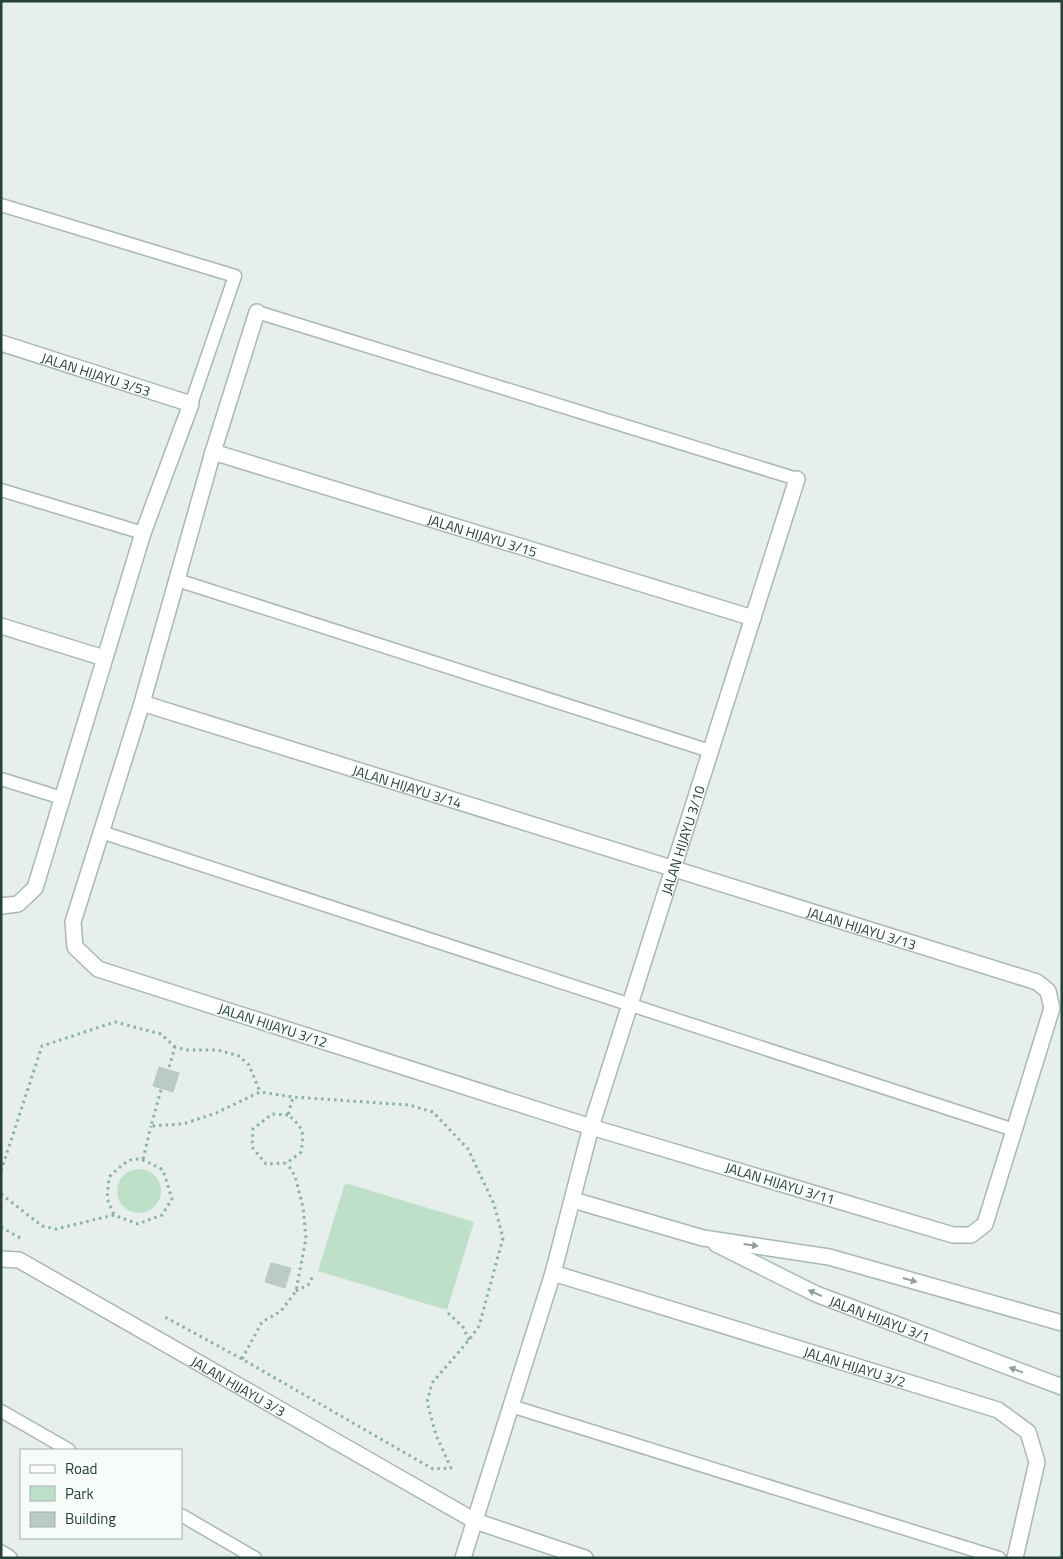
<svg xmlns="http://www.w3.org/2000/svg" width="1063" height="1559" viewBox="0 0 1063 1559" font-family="'Titillium Web',sans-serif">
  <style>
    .green { fill: #bfe0c8 }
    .building { fill: #bbcac4; stroke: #b8c9c2 }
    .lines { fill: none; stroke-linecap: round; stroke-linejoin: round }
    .lane-casing { stroke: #a8b8b2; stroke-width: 15 }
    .street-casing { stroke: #a8b8b2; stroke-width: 18 }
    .path { stroke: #86b3a5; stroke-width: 3; stroke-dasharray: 2.5 4; stroke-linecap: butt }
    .lane { stroke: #fff; stroke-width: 12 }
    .street { stroke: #fff; stroke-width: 15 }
    .oneway { fill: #92a09c }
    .labels { text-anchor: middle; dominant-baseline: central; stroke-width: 4; stroke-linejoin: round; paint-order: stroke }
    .street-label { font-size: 14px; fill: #24423a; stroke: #f7fbf9 }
  </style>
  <rect width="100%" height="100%" fill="#e6efeb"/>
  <!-- green -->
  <g class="green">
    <circle cx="139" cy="1191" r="22"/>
    <path d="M345 1183 474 1222 447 1310 318 1271Z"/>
  </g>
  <!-- building -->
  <g class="building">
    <path d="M159 1067 179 1073 173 1092 153 1086Z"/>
    <path d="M271 1263 291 1268 285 1288 265 1282Z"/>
  </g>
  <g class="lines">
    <defs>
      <g id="lane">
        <path d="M1 205 235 276 191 404"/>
        <path d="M257 312 797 479"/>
        <path d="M1 490 143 533"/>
        <path d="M177 580 710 751"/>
        <path d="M1 779 62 798"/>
        <path d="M101 832 1014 1130"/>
        <path d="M511 1406 999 1558"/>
        <path d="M1 1411 69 1450"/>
        <path d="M181 1515 255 1558"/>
      </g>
      <g id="street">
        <path id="s1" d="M1 343 191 404 143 533 35 888 18 904 1 906"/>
        <path id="s2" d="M213 452 753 618"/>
        <path d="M1 626 104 658"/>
        <path id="s3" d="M142 703 1037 982 1048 991 1052 1008 985 1224 971 1235H953L591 1127 98 969 75 947 73 922 142 703 213 452 257 312"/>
        <path d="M573 1200 703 1238 829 1257 1062 1323"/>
        <path id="s4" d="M716 1244 816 1294 1062 1387"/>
        <path id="s5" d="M1 1259 19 1260 475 1521 585 1558"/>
        <path id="s6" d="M553 1273 998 1410 1028 1432 1037 1462 1015 1558"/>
        <path d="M1 1553 9 1558"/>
        <path id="s7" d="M463 1558 553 1273 591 1127 797 479"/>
      </g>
    </defs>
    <!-- lane casing -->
    <use href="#lane" class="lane-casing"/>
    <!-- street casing -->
    <use href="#street" class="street-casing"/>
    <!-- path -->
    <g class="path">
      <path d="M169 1067 175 1047 187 1050H218L239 1056 249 1065 260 1092"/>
      <path d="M161 1090 151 1126 183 1124 216 1113 260 1092 293 1097 409 1105 433 1112 468 1149 494 1204 503 1238 479 1326 469 1340 432 1383 427 1402 436 1435 451 1468 433 1469 242 1359 165 1317"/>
      <path d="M288 1115 272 1114 253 1129 252 1147 266 1164 287 1163 301 1152C304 1132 304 1128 288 1115L293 1097"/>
      <path d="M143 1159 151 1126"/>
      <path d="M1 1171 42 1046 115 1022 161 1034 175 1047"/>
      <path d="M1 1194 42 1226 56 1229 114 1215 138 1224 162 1215 172 1199 163 1170C134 1154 132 1155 109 1177L107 1198 114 1215"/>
      <path d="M1 1227 22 1239"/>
      <path d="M296 1291 308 1285 314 1274"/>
      <path d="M448 1313 463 1327 469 1340"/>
      <path d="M242 1359 262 1322 281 1311 296 1291 306 1238 303 1207 295 1176 287 1163"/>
    </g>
    <!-- lane -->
    <use href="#lane" class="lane"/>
    <!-- street -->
    <use href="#street" class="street"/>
  </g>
  <!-- one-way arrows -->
  <defs><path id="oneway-solid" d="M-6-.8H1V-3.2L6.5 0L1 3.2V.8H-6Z" transform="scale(1.25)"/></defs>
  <g class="oneway">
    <use href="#oneway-solid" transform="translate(751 1245) rotate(8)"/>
    <use href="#oneway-solid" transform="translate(910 1280) rotate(16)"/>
    <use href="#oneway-solid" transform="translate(815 1293) rotate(-156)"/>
    <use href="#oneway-solid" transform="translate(1016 1370) rotate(-159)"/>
  </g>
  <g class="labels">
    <!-- street labels -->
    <g class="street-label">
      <text stroke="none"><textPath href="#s1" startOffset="100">JALAN HIJAYU 3/53</textPath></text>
      <text stroke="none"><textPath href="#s2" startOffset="282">JALAN HIJAYU 3/15</textPath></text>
      <text stroke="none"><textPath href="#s3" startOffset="278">JALAN HIJAYU 3/14</textPath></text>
      <text stroke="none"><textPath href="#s7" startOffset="751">JALAN HIJAYU 3/10</textPath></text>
      <text stroke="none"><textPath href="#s3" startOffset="754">JALAN HIJAYU 3/13</textPath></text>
      <text transform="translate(273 1025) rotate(18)">JALAN HIJAYU 3/12</text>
      <text transform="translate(780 1183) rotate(17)">JALAN HIJAYU 3/11</text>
      <text stroke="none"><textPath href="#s4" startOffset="180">JALAN HIJAYU 3/1</textPath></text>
      <text stroke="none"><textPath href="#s6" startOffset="316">JALAN HIJAYU 3/2</textPath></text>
      <text stroke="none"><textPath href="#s5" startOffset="271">JALAN HIJAYU 3/3</textPath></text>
    </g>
  </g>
  <!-- border -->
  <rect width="1063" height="1559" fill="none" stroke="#24423a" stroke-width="5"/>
  <!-- legend -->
  <rect x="20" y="1449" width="162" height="90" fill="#f7fbf9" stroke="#a3b1ad"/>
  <rect x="30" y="1465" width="25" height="8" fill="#ffffff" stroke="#a3b1ad"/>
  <text x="65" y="1474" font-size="15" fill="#24423a">Road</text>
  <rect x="30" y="1486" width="25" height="15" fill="#bfe0c8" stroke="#a3b1ad"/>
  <text x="65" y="1499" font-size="15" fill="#24423a">Park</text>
  <rect x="30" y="1512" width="25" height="15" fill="#bbcac4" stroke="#a3b1ad"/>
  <text x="65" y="1524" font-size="15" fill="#24423a">Building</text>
</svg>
